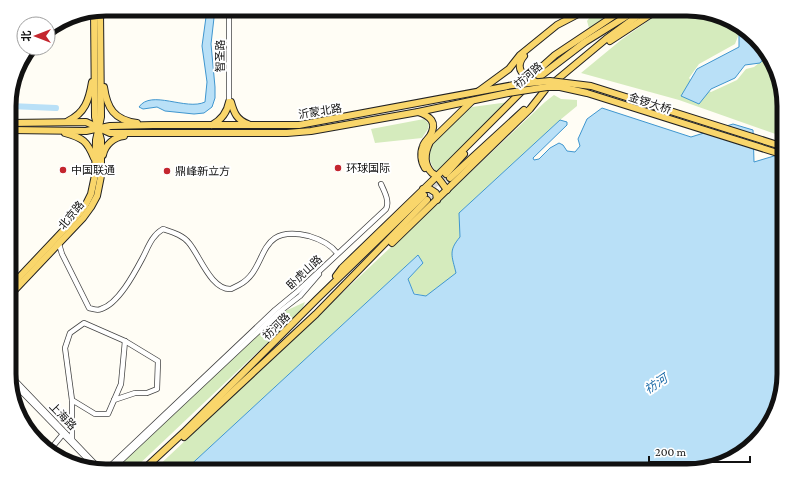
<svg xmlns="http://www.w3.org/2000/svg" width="793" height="480" viewBox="0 0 793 480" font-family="'Crimson Pro','Noto Sans SC',serif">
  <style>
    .green { fill: #d5ebbd }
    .water { fill: #b9e0f7; stroke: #3f96cf }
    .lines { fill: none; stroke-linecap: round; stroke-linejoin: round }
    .river { stroke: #b9e0f7; stroke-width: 6 }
    .major-tunnel { stroke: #dbdad3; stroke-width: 6; stroke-dasharray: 6 3; stroke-linecap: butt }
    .minor-casing { stroke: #444; stroke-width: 6 }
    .major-casing { stroke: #222; stroke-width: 8 }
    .minor { stroke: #fff; stroke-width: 4.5 }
    .major { stroke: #f9d66b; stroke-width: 6 }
    .major-bridge-casing { stroke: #222; stroke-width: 8; stroke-linecap: butt }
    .major-bridge { stroke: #f9d66b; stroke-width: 6 }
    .poi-dot { fill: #c4262e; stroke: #fff; stroke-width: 1.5 }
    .labels { text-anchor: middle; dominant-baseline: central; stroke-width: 4; stroke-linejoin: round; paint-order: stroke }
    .street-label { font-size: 11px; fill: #111; stroke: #fff }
    .poi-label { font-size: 11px; fill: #111; stroke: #fff; text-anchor: start }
    .water-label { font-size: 12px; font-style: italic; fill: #1768a6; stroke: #fff }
    .rim { fill: none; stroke: #111; stroke-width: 5 }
  </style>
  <rect width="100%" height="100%" fill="#fffdf5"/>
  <!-- green -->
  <g class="green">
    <path d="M596 9H617L589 28 587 21Z"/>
    <path d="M665 9H688L742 26 735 44 699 64 689 78 696 86 711 92 737 80 746 69 754 67 769 55 771 57 784 99V137L679 100 581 73 621 40Z"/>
    <path d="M554 95 561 99 577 100V106L560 120 459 213 460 237C448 251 452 256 457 273L426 296 414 293 408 279 423 263 418 255 184 471H153L545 102Z"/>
    <path d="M509 102 436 172C429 162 427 154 432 143L462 114 472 107Z"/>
    <path d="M424 119 429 124 428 129 422 138 375 143 371 129Z"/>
    <path d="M305 302 302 310 132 471H112L283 312Z"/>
  </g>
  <!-- water -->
  <g class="water">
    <path d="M206 9H215L211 44 215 87V98L212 107 204 113 194 114 165 111 157 107 143 109 139 107C151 89 186 111 205 102L207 82 202 46 206 17Z"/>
    <path d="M741 25 768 54 760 63 745 65 735 78 711 89 699 104 681 96 697 69 739 47V27Z"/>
    <path d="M602 108 691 137 733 124 753 130 754 162 784 153V380L768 428 735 458 693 471H184L418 255 423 263 408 279 414 294 426 296 456 273C452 256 448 251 460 237L459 213 560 120 567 122V125L533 158 534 160 539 159 550 148 559 143 563 145 567 151 575 152 580 146 578 139 587 119Z"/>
  </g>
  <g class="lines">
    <!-- river -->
    <path class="river" d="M10 106 56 108"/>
    <!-- major-tunnel -->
    <g class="major-tunnel">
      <path d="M427 192 446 174"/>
      <path d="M427 200 450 178"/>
    </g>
    <defs>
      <g id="minor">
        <path d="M229 9V102"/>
        <path d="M59 244 62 254 89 308C93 309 97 311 101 309 118 304 134 274 142 259 148 248 151 236 163 229 172 232 183 235 189 243 200 256 211 290 231 289 233 288 237 286 239 285 270 269 254 223 309 236 319 239 331 245 337 253"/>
        <path d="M10 375 101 470"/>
        <path d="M10 380 96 468"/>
        <path d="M72 400 65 348 70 333 84 323 125 341 158 361 157 389 147 393H135L114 400"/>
        <path d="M72 439V400L95 414H108L121 384 125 341"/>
        <path d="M49 451 63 434"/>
        <path d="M105 471 275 310 298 291 386 209C390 201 384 191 381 184"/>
        <path d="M107 471 112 469 278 313 300 296 319 274"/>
      </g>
      <g id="major">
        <path d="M610 41 659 9"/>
        <path d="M524 56C518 63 518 71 526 76"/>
        <path d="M526 81 555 55 624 9"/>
        <path d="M553 83 606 39 647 9"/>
        <path d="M530 84 585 42 638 9"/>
        <path d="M104 87C107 108 114 120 137 123"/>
        <path d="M479 91 509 69 520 55 557 25 578 14 583 9"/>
        <path d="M231 102C234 113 237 120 248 124"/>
        <path d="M418 112C430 116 438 122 430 136 428 139 424 142 423 146 420 153 421 162 425 168"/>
        <path d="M68 121C85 113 89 100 92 82"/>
        <path d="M10 123 86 122 110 133H287L311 131 418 112 508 93"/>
        <path d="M212 125C221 120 227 113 229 102"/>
        <path d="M10 130 86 131 110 126 153 125H299L519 84"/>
        <path d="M65 133C83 138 87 141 94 158"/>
        <path d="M103 155C105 145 114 137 124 136"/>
        <path d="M446 174 464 154"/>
        <path d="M450 178 524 110"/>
        <path d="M423 189H430L436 193 437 200"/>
        <path d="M447 190C444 186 441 181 437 177 436 175 434 174 432 173 423 164 425 152 430 142L471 102"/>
        <path d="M392 243 530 109 545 90"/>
        <path d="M336 276 342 268 434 179 523 90"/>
        <path d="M10 287 79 214 86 204 91 194 95 175 96 140 101 117 100 10"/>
        <path d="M10 295 83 218 91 207 97 196 101 176V140L95 117 94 11"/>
        <path d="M184 437 316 314 427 200"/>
        <path d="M142 471 184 432 317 299 424 195"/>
      </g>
    </defs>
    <!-- minor casing -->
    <use href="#minor" class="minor-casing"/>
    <!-- major casing -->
    <use href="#major" class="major-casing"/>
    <!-- minor -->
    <use href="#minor" class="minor"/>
    <!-- major -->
    <use href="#major" class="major"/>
    <defs>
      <g id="major-bridge">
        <path d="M526 76 536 82"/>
        <path d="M519 84 550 81 591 86 784 147"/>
        <path d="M508 93 547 87H560L587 93 784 155"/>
      </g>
    </defs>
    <!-- major-bridge casing -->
    <use href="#major-bridge" class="major-bridge-casing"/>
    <!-- major-bridge -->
    <use href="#major-bridge" class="major-bridge"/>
  </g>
  <!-- markers -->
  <g class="poi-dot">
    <circle cx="338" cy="168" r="4"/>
    <circle cx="63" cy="170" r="4"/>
    <circle cx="167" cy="171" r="4"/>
  </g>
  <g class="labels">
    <!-- street labels -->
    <g class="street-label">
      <text transform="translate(220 56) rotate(-90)">智圣路</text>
      <text transform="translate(528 75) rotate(-41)">祊河路</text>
      <text transform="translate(650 103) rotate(18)">金锣大桥</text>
      <text transform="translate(320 111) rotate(-9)">沂蒙北路</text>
      <text transform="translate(71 215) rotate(-50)">北京路</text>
      <text transform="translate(304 272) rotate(-43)">卧虎山路</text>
      <text transform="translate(276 326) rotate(-45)">祊河路</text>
      <text transform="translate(63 416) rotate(46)">上海路</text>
    </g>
    <!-- poi labels -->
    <g class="poi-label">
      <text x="346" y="168">环球国际</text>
      <text x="71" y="170">中国联通</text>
      <text x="175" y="171">鼎峰新立方</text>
    </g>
    <!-- water labels -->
    <g class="water-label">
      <text transform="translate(656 384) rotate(-33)">祊河</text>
    </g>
  </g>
  <!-- crop -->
  <path d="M0 0H793V480H0ZM106 16H687A90 90 0 0 1 777 106V374A90 90 0 0 1 687 464H106A90 90 0 0 1 16 374V106A90 90 0 0 1 106 16Z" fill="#fff" fill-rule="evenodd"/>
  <path class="rim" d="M106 16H687A90 90 0 0 1 777 106V374A90 90 0 0 1 687 464H106A90 90 0 0 1 16 374V106A90 90 0 0 1 106 16Z"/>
  <!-- north arrow -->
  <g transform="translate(36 36) rotate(270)"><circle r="19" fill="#ffffff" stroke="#a0a0a0"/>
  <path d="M0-3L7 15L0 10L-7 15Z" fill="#c4262e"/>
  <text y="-6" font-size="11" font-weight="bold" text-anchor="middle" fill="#111111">北</text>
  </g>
  <!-- scale -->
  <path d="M649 456v6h101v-6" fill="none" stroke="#111111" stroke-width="2"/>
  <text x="655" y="456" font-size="12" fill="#111111" stroke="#ffffff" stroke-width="3" paint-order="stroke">200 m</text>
</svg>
